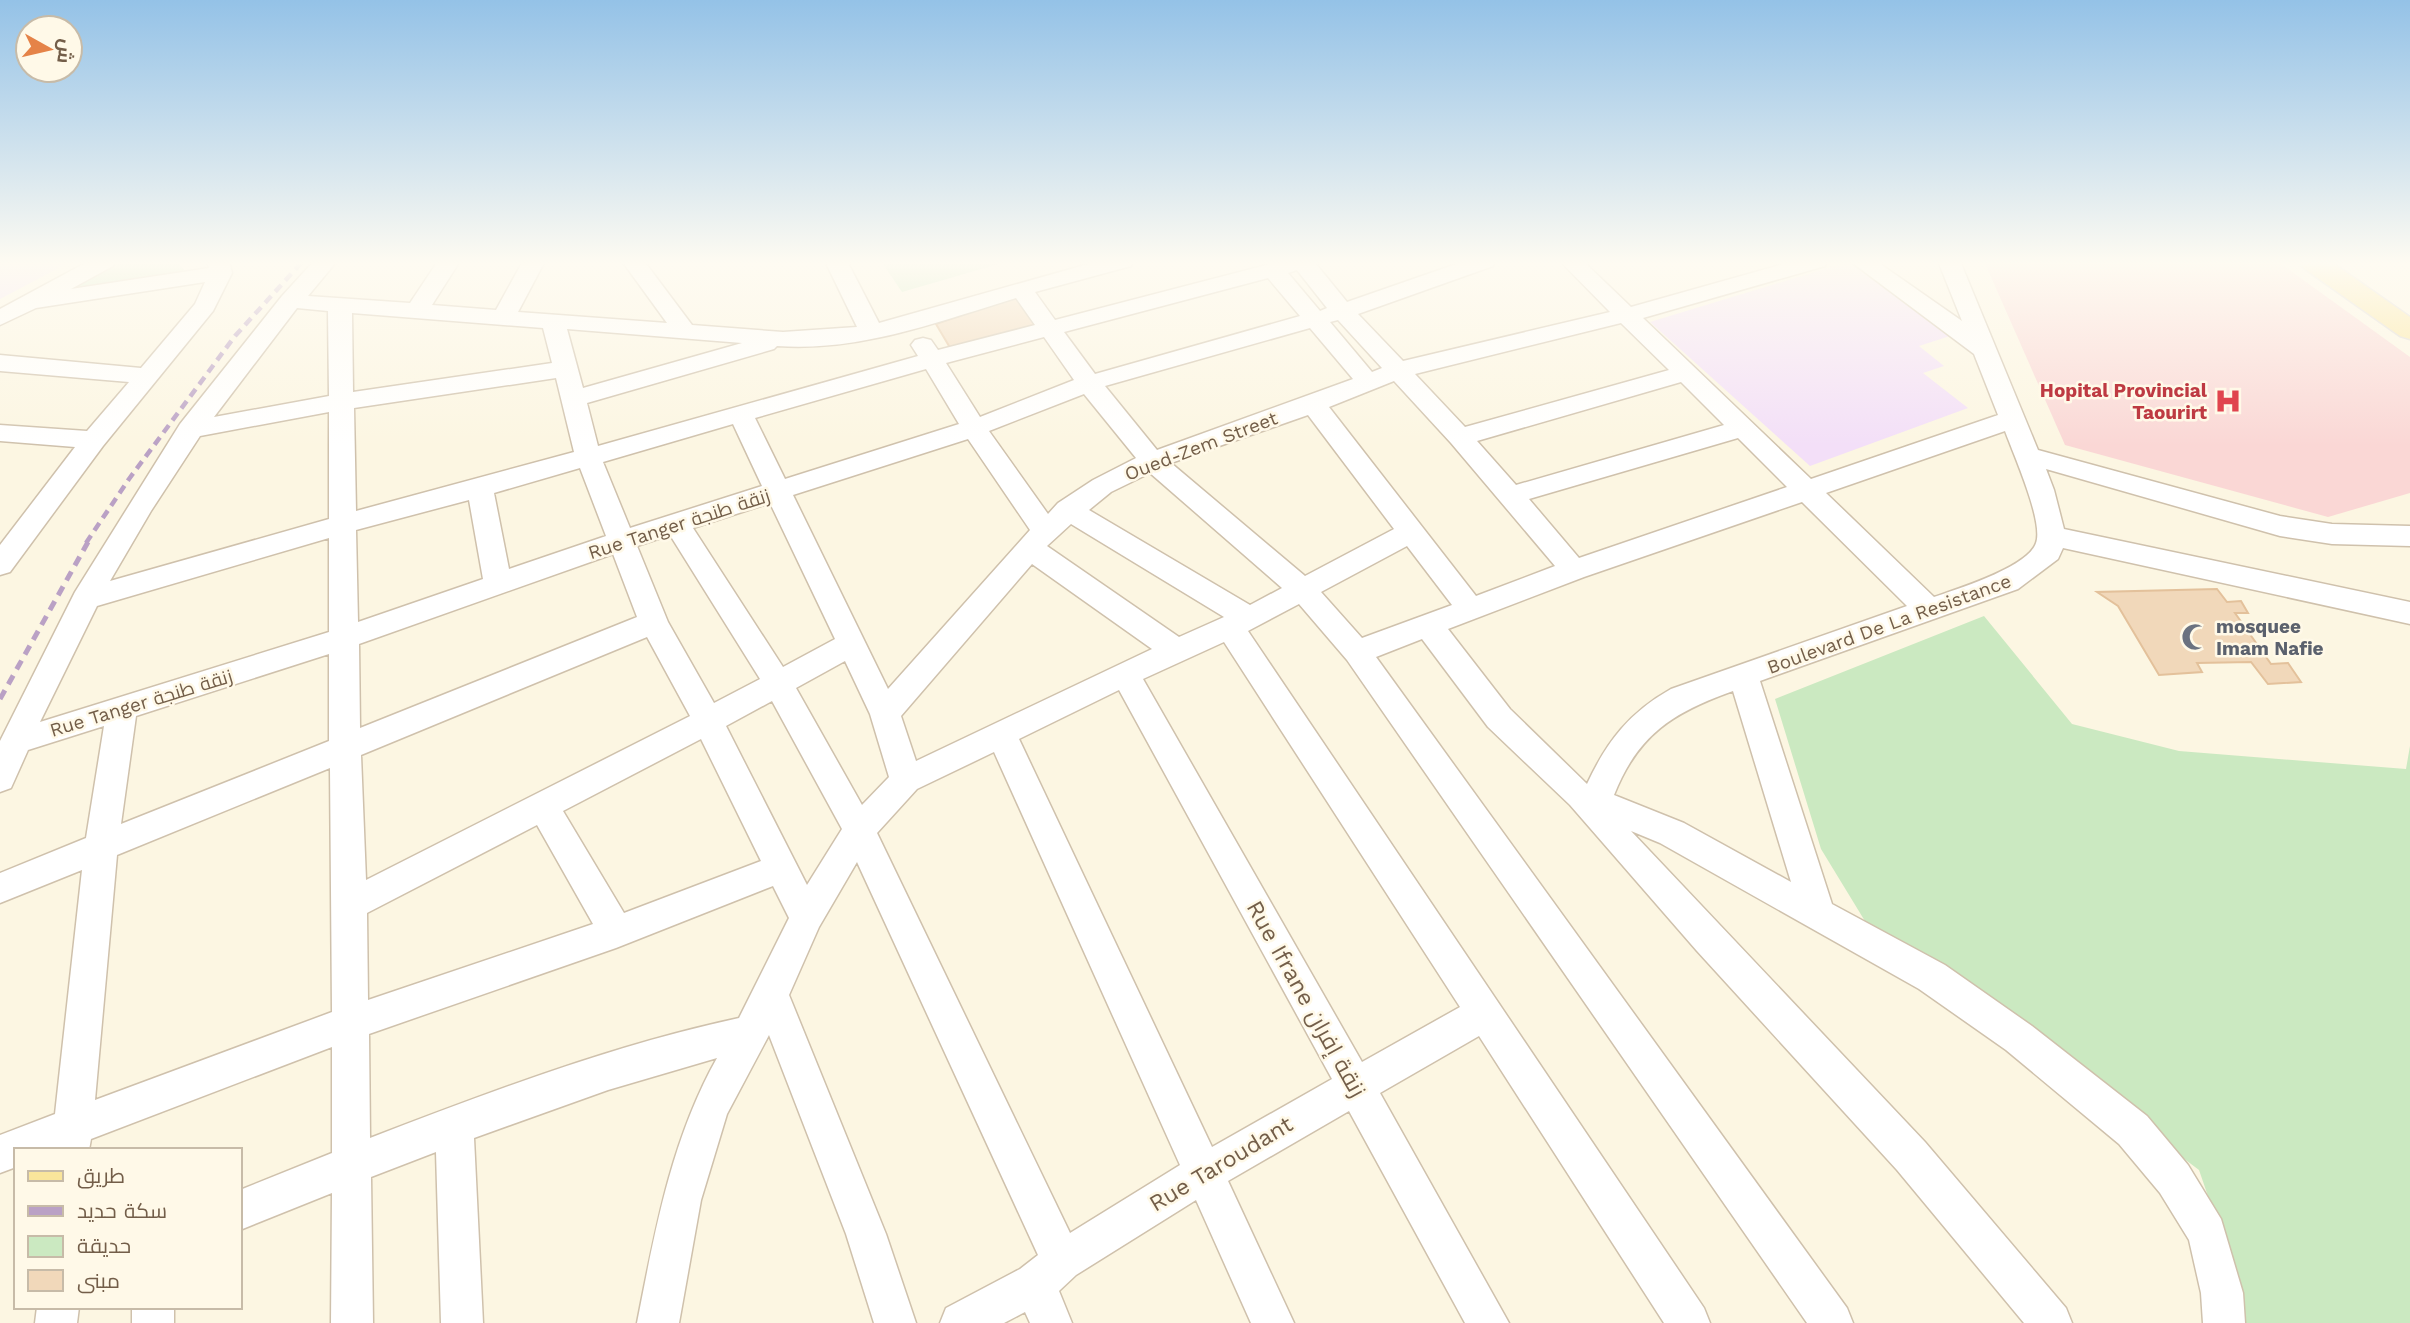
<svg xmlns="http://www.w3.org/2000/svg" width="2410" height="1323" viewBox="0 0 2410 1323" font-family="'Work Sans',Cairo,sans-serif">
  <style>
    .education { fill: #f3dff8 }
    .medical { fill: #fad7d5 }
    .green { fill: #cbe9c1 }
    .building { fill: #f1d8ba; stroke: #e3c19b; stroke-width: 2 }
    .lines { fill: none; stroke-linecap: round; stroke-linejoin: round }
    .minor-casing { stroke: #cfc1ac; stroke-width: 3 }
    .major-casing { stroke: #ddd8d3; stroke-width: 3 }
    .minor { fill: #fff; fill-rule: evenodd }
    .major { fill: #fae59b; fill-rule: evenodd }
    .rail-far1 { stroke: #baa1c5; stroke-width: 4.5; stroke-dasharray: 9 6; stroke-linecap: butt }
    .rail { stroke: #baa1c5; stroke-width: 5; stroke-dasharray: 10 7; stroke-linecap: butt }
    .labels { text-anchor: middle; dominant-baseline: central; stroke-width: 5; stroke-linejoin: round; paint-order: stroke }
    .health-label { font-size: 19px; font-weight: bold; fill: #be3a42; stroke: #fff9e8; text-anchor: end }
    .street-label { font-size: 19px; fill: #735e49; stroke: #fff9e8 }
    .worship-label { font-size: 19px; font-weight: bold; fill: #5b616d; stroke: #fff9e8; text-anchor: start }
    .near-street-label { font-size: 23px; fill: #735e49; stroke: #fff9e8 }
  </style>
  <rect width="100%" height="100%" fill="#fcf6e2"/>
  <!-- education -->
  <g class="education">
    <path d="M0 261H72L0 299Z"/>
    <path d="M1851 261 1950 336 1919 346 1944 366 1923 373 1968 408 1810 466 1650 322Z"/>
  </g>
  <!-- medical -->
  <path class="medical" d="M1984 261H2277L2410 357V493L2328 517 2065 445Z"/>
  <!-- green -->
  <g class="green">
    <path d="M121 261H177L190 277 68 290Z"/>
    <path d="M881 261H1009L902 292Z"/>
    <path d="M1984 616 2072 724 2179 751 2406 769 2410 746V1323H2246L2239 1286 2199 1170 2038 1049 1871 931 1821 849 1775 699Z"/>
  </g>
  <!-- building -->
  <g class="building">
    <path d="M1021 295 1042 325 952 351 936 324Z"/>
    <path d="M2217 589 2227 602 2241 601 2248 613H2235L2271 664 2288 663 2301 682 2268 684 2251 662 2197 663 2202 672 2159 675 2118 606 2097 592Z"/>
  </g>
  <g class="lines">
    <defs>
      <g id="minor">
        <path d="M89 261H116L113 266 71 289 209 268 207 261H229L232 273 213 311 103 446 10 572 0 575V545L75 447 0 441V425L87 431 129 382 0 371V355L141 368 195 304 205 282 36 308 0 325V309Z"/>
        <path d="M314 261H337L308 296 410 303 438 261H460L432 305 496 310 523 261H545L518 312 667 323 622 261H644L692 325 783 332 857 327 825 261H847L879 323 1099 261H1134L1131 266 1035 292 1055 320 1282 261H1318L1316 264 1347 302 1465 261H1496L1493 266 1358 314 1403 361 1610 312 1560 261H1583L1631 307 1794 261H1828L1825 266 1643 318 1811 479 1998 415 1974 354 1850 261H1876L1962 321 1938 261H1960L2038 450 2280 516 2332 524 2410 526V546L2332 544 2280 536 2046 469 2054 490 2064 529 2410 602V624L2063 548 2058 559 2018 589 1760 681 1832 904 1945 965 2032 1026 2147 1116 2188 1165 2221 1219 2243 1293 2245 1323H2203L2201 1293 2189 1240 2160 1193 2119 1144 2006 1050 1919 989 1660 843 1631 831 1925 1142 2066 1308 2072 1323H2024L1897 1170 1697 951 1570 805 1488 727 1422 639 1376 657 1847 1308 1853 1323H1807L1347 660 1299 604 1248 631 1704 1308 1710 1323H1664L1479 1036 1380 1093 1509 1323H1465L1349 1111 1228 1181 1294 1323H1251L1196 1200 1076 1275 1059 1291 1072 1323H1030L1025 1312 1004 1323H940L946 1308 1020 1269 1038 1255 857 862 819 927 789 995 886 1234 916 1323H874L846 1234 769 1035 727 1114 701 1200 679 1323H637C655 1231 671 1140 717 1058L608 1090 474 1138 483 1323H441L436 1152 371 1177 373 1323H331L332 1193 240 1230V1190L332 1153V1047L91 1139 89 1150H16V1167L0 1173V1135L55 1114 82 870 0 903V873L86 838 104 726 28 750 11 788 0 792V741L75 592 180 424 282 296ZM1297 270 1327 308 1320 311 1288 273ZM1268 278 1300 316 1095 374 1064 332ZM1016 298 1035 325 938 350 931 340 923 338 915 340 911 345 918 356 598 446 587 403 774 349 777 346C860 352 937 322 1016 298ZM297 308 328 311 329 396 214 417ZM352 313 543 328 552 363 353 392ZM1338 320 1382 368 1372 372 1330 322ZM1621 323 1669 370 1465 427 1415 374ZM1310 328 1353 379 1157 450 1105 386ZM567 329 742 343 583 388ZM1044 337 1074 380 980 417 946 363ZM926 369 959 424 785 479 755 418ZM556 378 574 452 356 511 354 408ZM1394 381 1451 443 1555 566 1476 596 1329 407ZM1681 382 1724 425 1516 485 1477 441ZM1084 394 1136 458 1093 480 1058 503 1048 514 989 431ZM329 412V519L110 581 151 511 200 436ZM1308 415 1394 529 1305 576 1171 463ZM733 424 762 486 630 528 603 462ZM2005 431C2013 453 2044 522 2036 543 2028 567 1957 589 1934 597L1826 493ZM1738 438 1787 487 1579 558 1529 499ZM968 439 1030 530 888 689 793 495ZM580 468 606 536 509 569 494 493ZM1150 473 1282 588 1250 605 1089 510 1111 492ZM469 500 483 579 358 622 356 530ZM1802 502 1907 606 1671 689C1630 712 1607 741 1587 784L1510 709 1448 629 1584 577ZM770 503 835 639 783 667 693 528ZM1071 524 1224 617 1179 637 1047 546ZM670 535 760 679 714 703 668 622 637 546ZM329 538V632L40 722 97 606ZM1407 546 1452 605 1362 638 1321 592ZM613 554 637 617 360 728 359 644ZM1032 564 1152 649 916 761 901 716ZM647 637 690 716 366 880 361 755ZM1224 642 1460 1007 1362 1062 1143 679ZM329 654V741L121 824 136 716ZM845 661 870 714 889 777 862 805 796 688ZM1119 690 1332 1079 1212 1147 1019 739ZM1733 691 1791 882 1684 823 1614 795C1638 734 1674 712 1733 691ZM772 701 842 829 807 885 726 726ZM701 739 761 861 624 913 563 811ZM994 752 1180 1165 1070 1233 877 833 917 789ZM330 768 332 1012 95 1100 117 855ZM537 825 593 924 368 1000 367 913ZM773 886 789 918 739 1018C613 1045 490 1092 370 1138L369 1034 616 948Z"/>
        <path d="M37 1307H79L77 1323H35Z"/>
        <rect x="132" y="1307" width="42" height="16"/>
      </g>
      <path id="major" d="M2298 261H2330L2410 317V339L2400 336 2302 267Z"/>
    </defs>
    <!-- minor casing -->
    <use href="#minor" class="minor-casing"/>
    <!-- major casing -->
    <use href="#major" class="major-casing"/>
    <!-- minor -->
    <use href="#minor" class="minor"/>
    <!-- major -->
    <use href="#major" class="major"/>
    <!-- rail-far1 -->
    <path class="rail-far1" d="M86 543 129 479 235 336 303 261"/>
    <!-- rail -->
    <path class="rail" d="M0 699 88 542"/>
  </g>
  <!-- sky -->
  <linearGradient id="sky" x2="0" y2="1"><stop stop-color="#94c2e7"/><stop offset="0.59" stop-color="#fefbf2"/><stop offset="1" stop-color="#fefbf2" stop-opacity="0"/></linearGradient>
  <rect width="2410" height="446" fill="url(#sky)"/>
  <!-- icons -->
  <defs>
    <symbol id="hospital-bare" viewBox="-9 -9 18 18"><path d="M-5-5h3v3.5h4V-5h3V5h-3V1.5h-4V5h-3Z" fill="#e0444e" stroke="#fff9e8" stroke-width="2.5" paint-order="stroke"/></symbol>
    <symbol id="mosque-bare" viewBox="-9 -9 18 18"><path d="M3.5-4.9A6 6 0 1 0 3.5 4.9A5 5 0 1 1 3.5-4.9Z" fill="#6b7280" stroke="#fff9e8" stroke-width="2.5" paint-order="stroke"/></symbol>
  </defs>
  <g fill-rule="evenodd">
    <use href="#hospital-bare" x="2209" y="382" width="38" height="38"/>
    <use href="#mosque-bare" x="2176" y="618" width="38" height="38"/>
  </g>
  <g class="labels">
    <!-- health labels -->
    <g class="health-label">
      <text x="2207" y="390">Hopital Provincial<tspan x="2207" dy="22">Taourirt</tspan></text>
    </g>
    <!-- street labels -->
    <g class="street-label">
      <text transform="translate(1201 446) rotate(-21)">Oued-Zem Street</text>
      <text transform="translate(679 524) rotate(-18)">Rue Tanger زنقة طنجة</text>
      <text transform="translate(1889 624) rotate(-20)">Boulevard De La Resistance</text>
      <text transform="translate(141 703) rotate(-17)">Rue Tanger زنقة طنجة</text>
    </g>
    <!-- worship labels -->
    <g class="worship-label">
      <text x="2216" y="626">mosquee<tspan x="2216" dy="22">Imam Nafie</tspan></text>
    </g>
    <!-- near-street labels -->
    <g class="near-street-label">
      <text transform="translate(1306 999) rotate(61)">Rue Ifrane زنقة إفران</text>
      <text transform="translate(1221 1164) rotate(-31)">Rue Taroudant</text>
    </g>
  </g>
  <!-- legend -->
  <rect x="14" y="1148" width="228" height="161" fill="#fff9e8" stroke="#c7bba8" stroke-width="2"/>
  <rect x="28" y="1171" width="35" height="10" fill="#fae59b" stroke="#c7bba8" stroke-width="2"/>
  <text x="77" y="1183" font-size="21" fill="#735e49">طريق</text>
  <rect x="28" y="1206" width="35" height="10" fill="#baa1c5" stroke="#c7bba8" stroke-width="2"/>
  <text x="77" y="1218" font-size="21" fill="#735e49">سكة حديد</text>
  <rect x="28" y="1236" width="35" height="21" fill="#cbe9c1" stroke="#c7bba8" stroke-width="2"/>
  <text x="77" y="1253" font-size="21" fill="#735e49">حديقة</text>
  <rect x="28" y="1270" width="35" height="21" fill="#f1d8ba" stroke="#c7bba8" stroke-width="2"/>
  <text x="77" y="1288" font-size="21" fill="#735e49">مبنى</text>
  <!-- north arrow -->
  <g transform="translate(49 49) rotate(98)"><circle r="33" fill="#fff9e8" stroke="#c7bba8" stroke-width="2"/>
  <path d="M0-5L12 26L0 18L-12 26Z" fill="#e58348"/>
  <text y="-10" font-size="19" font-weight="bold" text-anchor="middle" fill="#735e49">ش</text>
  </g>
</svg>
